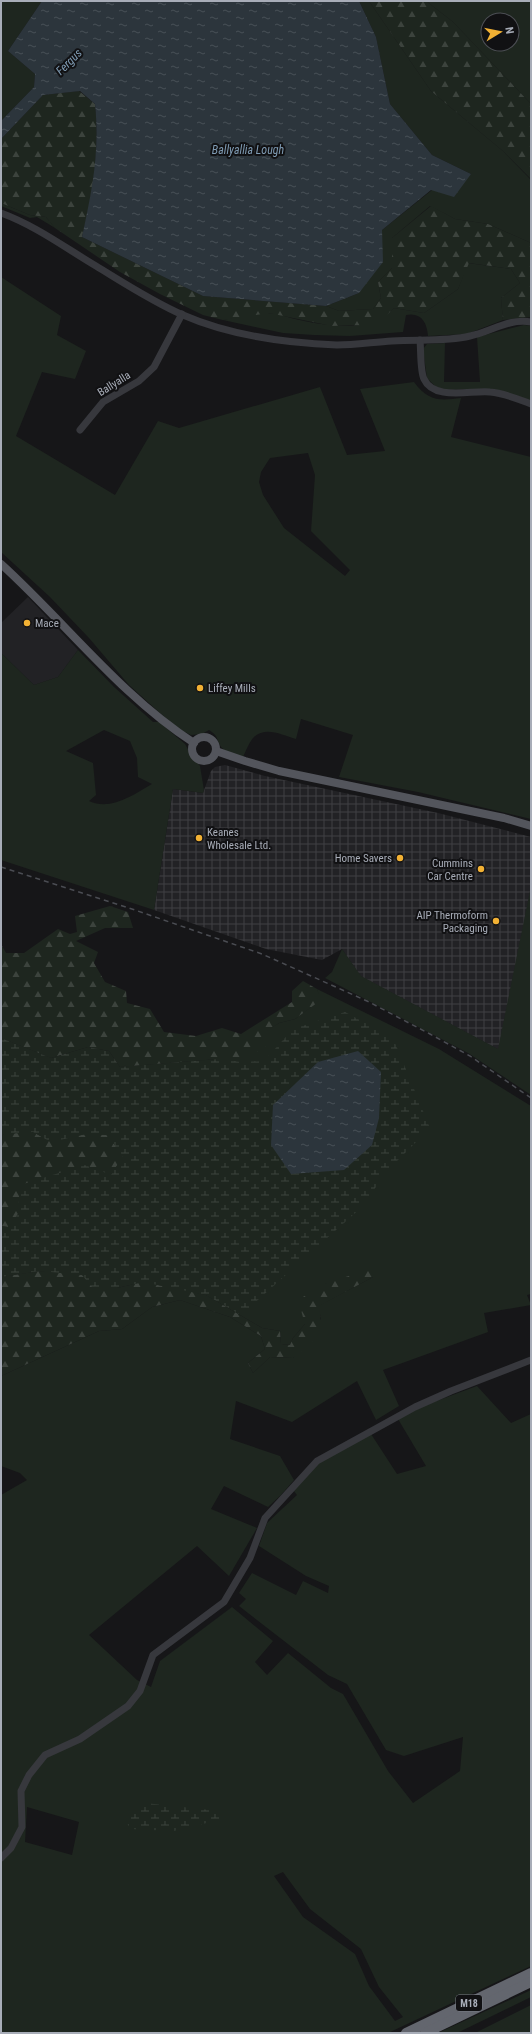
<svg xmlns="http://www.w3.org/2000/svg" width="532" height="2034" viewBox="0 0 532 2034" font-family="'Roboto Condensed',sans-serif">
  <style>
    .built { fill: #222225 }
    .industrial { fill: url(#industrial-grid) }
    .green { fill: #1e261f; fill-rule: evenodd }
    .forest { fill: url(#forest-firs) }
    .wetland { fill: url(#wetland-marsh) }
    .water { fill: url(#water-ripples) }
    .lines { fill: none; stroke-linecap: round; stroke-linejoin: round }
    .minor { stroke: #37383d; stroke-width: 7 }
    .major { stroke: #53555c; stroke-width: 8 }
    .highway { stroke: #63666e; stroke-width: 10 }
    .rail { stroke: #4a4c52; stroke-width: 1.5; stroke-dasharray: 5 4; stroke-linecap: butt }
    .poi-dot { fill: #f2b134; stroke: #111113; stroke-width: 1.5 }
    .labels { text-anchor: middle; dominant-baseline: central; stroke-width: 4; stroke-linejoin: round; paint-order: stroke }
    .shield { fill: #111113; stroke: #7b7e86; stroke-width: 1 }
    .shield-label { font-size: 10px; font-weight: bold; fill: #a8adb8 }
    .street-label { font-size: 11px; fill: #a8adb8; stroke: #111113 }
    .poi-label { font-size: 11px; fill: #a8adb8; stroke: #111113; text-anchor: start }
    .water-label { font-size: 12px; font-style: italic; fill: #7f9bb3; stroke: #111113 }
  </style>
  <defs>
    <pattern id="industrial-grid" width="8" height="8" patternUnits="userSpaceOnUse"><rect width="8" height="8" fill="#222225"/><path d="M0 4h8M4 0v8" fill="none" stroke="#3f3f43"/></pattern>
    <pattern id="forest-firs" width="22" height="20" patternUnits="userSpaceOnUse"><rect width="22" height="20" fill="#1e261f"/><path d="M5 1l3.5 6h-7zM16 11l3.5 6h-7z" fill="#3c433d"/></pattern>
    <pattern id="wetland-marsh" width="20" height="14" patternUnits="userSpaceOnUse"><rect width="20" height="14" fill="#1e261f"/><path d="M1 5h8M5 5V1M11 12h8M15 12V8" fill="none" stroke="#3c433d"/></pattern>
    <pattern id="water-ripples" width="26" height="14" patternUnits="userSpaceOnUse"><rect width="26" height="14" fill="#2c353c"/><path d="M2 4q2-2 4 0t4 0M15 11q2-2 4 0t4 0" fill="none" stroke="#485056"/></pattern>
  </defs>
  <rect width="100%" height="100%" fill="#161618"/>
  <!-- built -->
  <path class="built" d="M28 597 78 650 58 677 34 685 1 653V623Z"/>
  <!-- industrial -->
  <path class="industrial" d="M225 765 265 776 438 813 531 837V1067L360 976 342 949 322 960 266 949 154 910 173 789 203 793 211 771 215 767Z"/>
  <!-- green -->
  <g class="green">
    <path d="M1 1H42L8 51 35 74 34 87 1 121Z"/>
    <path d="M359 1H369L431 91 503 151 531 180V243L488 224 455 219 430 206 392 238V268L378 282 381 298 373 309 339 311 326 306 359 293 382 230 432 190 471 174 432 155 390 104 376 37Z"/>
    <path d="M426 1H531V104L453 22ZM488 20H512V44H488Z"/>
    <path d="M1 203 30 215 46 217 55 228 37 217 30 218 1 206Z"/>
    <path d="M468 263 511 269 520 283 501 298 503 320 467 334 428 336C427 322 421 312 406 315L403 332 350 336 314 335 283 333 223 320C237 317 253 312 268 313 277 313 287 317 295 319 327 326 369 334 394 308L424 313 458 289Z"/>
    <path d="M1 277 61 316 57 335 86 351 75 379 42 372 16 436 115 495 158 421 179 428 320 387 347 455 385 451 360 389 414 382C428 401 439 401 461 398L451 437 531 457V819L418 792 339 777 353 735 301 719 296 739C282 735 266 726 254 737 249 742 246 751 243 757 236 755 227 753 222 748 215 739 220 737 209 730L202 734 191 735 179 729 160 713 129 685 89 638 50 597 1 552ZM308 453 315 475 311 531 350 570 345 576 284 528 263 495 259 482 261 472 270 458Z"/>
    <path d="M524 325 531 326V401L473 389 444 390 437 388 427 378 423 349 427 344 445 343 444 382H480L477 337Z"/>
    <path d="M78 650 114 687 153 722H159L185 744 191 755 200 766 204 790 203 793 173 789 154 910 1 860V653L34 685 58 677ZM104 730 130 741 137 758 138 777 152 784C133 795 111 811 89 801L96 795 93 763 66 751Z"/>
    <path d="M531 886V1095L468 1053 325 978 332 972 342 949 361 976 498 1049Z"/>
    <path d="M317 989 439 1049 531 1106V1294L527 1295 531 1305 484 1313 488 1332 383 1370 399 1406 376 1420 357 1381 292 1422 236 1401 230 1439 280 1456 294 1480 281 1495 268 1507 224 1486 211 1509 257 1528 229 1576 197 1546 89 1635 137 1680 151 1687 160 1661 232 1607 273 1641 255 1662 267 1675 288 1653 331 1688 343 1694 388 1771 413 1803 460 1771 463 1737 404 1756 386 1750 347 1684 328 1675 239 1606 246 1599 239 1593 252 1573 296 1595 303 1581 328 1593 329 1586 306 1576 259 1546 267 1523 297 1495 293 1490 319 1462 371 1434 397 1474 426 1466 398 1419 423 1406 477 1386 511 1423 531 1414V1966L388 2033H1V1495L27 1480 20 1473 1 1466V1376L99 1331 122 1329 152 1307 180 1300 230 1317 261 1336 265 1349 248 1363 253 1373 270 1357 293 1358 321 1319 318 1306 373 1277 325 1284 305 1324 293 1338 290 1345 281 1344 280 1331 262 1328 206 1295 39 1271 1 1277V1226L8 1227 4 1134 1 1136V1038L51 1058 120 1067 219 1059 279 1023 295 1019 320 1000ZM27 1807 79 1822 72 1855 25 1842ZM283 1872 310 1909 361 1949 379 1987 403 2017 395 2021 369 1986 355 1954 303 1917 274 1876Z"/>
    <path d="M531 1990V1997L457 2033H438Z"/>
    <path d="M531 2005V2033H475Z"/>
  </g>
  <!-- forest -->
  <g class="forest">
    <path d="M369 1H426L453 22 531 104V179L503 151 431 91Z"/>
    <path d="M79 91 95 104C100 152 93 191 82 237L203 296 326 306 339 311 373 309 381 298 378 282 392 268V238L431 206 455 219 488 224 531 243V317L503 320 501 298 520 283 511 269 469 263 458 289 424 313 394 308 386 316 374 323 363 325 332 326 269 313 223 320 203 315 160 294 120 272 55 228 46 217 30 215 1 203V139L43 95Z"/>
    <path d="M110 906 128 912 133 928H105L76 941 98 952 94 963 105 982 126 991 127 1003 150 1009 164 1032 196 1036 222 1028 241 1034 292 1002V991L303 981 317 989 321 1000 295 1019 279 1023 261 1035 266 1046 241 1062 218 1059 120 1067 109 1051 88 1047 51 1058 1 1038V944L6 953H24L58 929 70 934 77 932 75 916Z"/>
    <path d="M33 1132 51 1142 86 1134 107 1135 123 1156 111 1175 85 1165 18 1214 8 1227 1 1226V1136L4 1134Z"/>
    <path d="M370 1269 373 1277 319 1306C325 1336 314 1340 293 1358L270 1357 253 1373 248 1363 265 1349 261 1336 230 1317 180 1300 152 1307 122 1329 99 1331 1 1376V1277L39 1271 82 1275 117 1288 143 1282 206 1295 262 1328 280 1331 281 1344 290 1345 293 1338 305 1324 298 1300 324 1284Z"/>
  </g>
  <!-- wetland -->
  <g class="wetland">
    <path d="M345 1012 393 1038 430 1128 386 1172 363 1206 241 1315 206 1295 143 1282 117 1288 92 1287 82 1275 39 1271 1 1277V1226L8 1227 18 1214 20 1185 85 1165 111 1175 123 1156 107 1135 86 1134 51 1142 33 1132 4 1134 1 1136V1038L51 1058 88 1047 109 1051 120 1067 219 1059 241 1062 264 1061 293 1029Z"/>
    <path d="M145 1803 220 1811 223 1819 174 1831 130 1829 124 1816Z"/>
  </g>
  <!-- water -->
  <g class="water">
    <path d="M42 1H359L376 37 390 104 432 155 471 174 454 197 431 190 382 230 383 262 359 293 326 306 203 296 82 237C92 191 100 152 95 104L80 91 43 95 1 139V121L34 87 35 74 8 51Z"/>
    <path d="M358 1051 381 1072 379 1118 372 1145 344 1170 291 1174 271 1145 273 1105 318 1062Z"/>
  </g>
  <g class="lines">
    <!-- minor -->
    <g class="minor">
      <path d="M1 213C36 226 64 247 96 266 124 283 153 302 183 315 231 336 285 343 337 345 355 345 374 342 392 341 418 339 445 342 470 336 491 332 508 318 531 322"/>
      <path d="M420 340C421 350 420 371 424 379 434 401 471 390 490 392 504 393 518 399 531 404"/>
      <path d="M80 430 103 402 139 381 154 367 182 314"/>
      <path d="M1 1858 11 1848 22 1827 21 1791 29 1775 45 1755 80 1739 128 1706 140 1691 153 1655 224 1602 250 1558 265 1518 317 1461 415 1407 451 1391 531 1360"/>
    </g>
    <!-- major -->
    <g class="major">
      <path d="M1 564C66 623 120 695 194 743"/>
      <circle cx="204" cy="749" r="12"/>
      <path d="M216 751 245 761 279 771 504 818 531 826"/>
    </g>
    <!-- highway -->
    <g class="highway">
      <path d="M406 2033 531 1973"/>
      <path d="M425 2033 531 1982"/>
    </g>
    <!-- rail -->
    <path class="rail" d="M1 867 129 908 262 954 367 1001 430 1034 470 1056 531 1098"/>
  </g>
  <!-- markers -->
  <g class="poi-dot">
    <circle cx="27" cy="623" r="4"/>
    <circle cx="200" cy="688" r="4"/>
    <circle cx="199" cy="838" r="4"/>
    <circle cx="400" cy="858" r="4"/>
    <circle cx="481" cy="869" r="4"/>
    <circle cx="496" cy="921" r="4"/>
  </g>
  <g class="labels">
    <!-- shield labels -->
    <rect class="shield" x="456" y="1995" width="26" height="16" rx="3"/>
    <g class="shield-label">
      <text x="469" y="2003">M18</text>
    </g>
    <!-- street labels -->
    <g class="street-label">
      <text transform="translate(114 384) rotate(-32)">Ballyalla</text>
    </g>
    <!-- poi labels -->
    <g class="poi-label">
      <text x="35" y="623">Mace</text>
      <text x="208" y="688">Liffey Mills</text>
      <text x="207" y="832">Keanes<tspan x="207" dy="13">Wholesale Ltd.</tspan></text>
      <text x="392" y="858" text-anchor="end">Home Savers</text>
      <text x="473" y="863" text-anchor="end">Cummins<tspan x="473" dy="13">Car Centre</tspan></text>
      <text x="488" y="915" text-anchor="end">AIP Thermoform<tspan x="488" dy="13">Packaging</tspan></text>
    </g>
    <!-- water labels -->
    <g class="water-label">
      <text transform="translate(69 62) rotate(-45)">Fergus</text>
      <text x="248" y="150">Ballyallia Lough</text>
    </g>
  </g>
  <!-- border -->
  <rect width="532" height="2034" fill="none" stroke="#a8adb8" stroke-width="4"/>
  <!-- north arrow -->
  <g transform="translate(500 32) rotate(80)"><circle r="19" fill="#111113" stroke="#4d4f55"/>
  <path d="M0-3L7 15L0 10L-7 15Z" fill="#f2b134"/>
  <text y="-6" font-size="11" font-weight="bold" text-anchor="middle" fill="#a8adb8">N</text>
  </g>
</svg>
